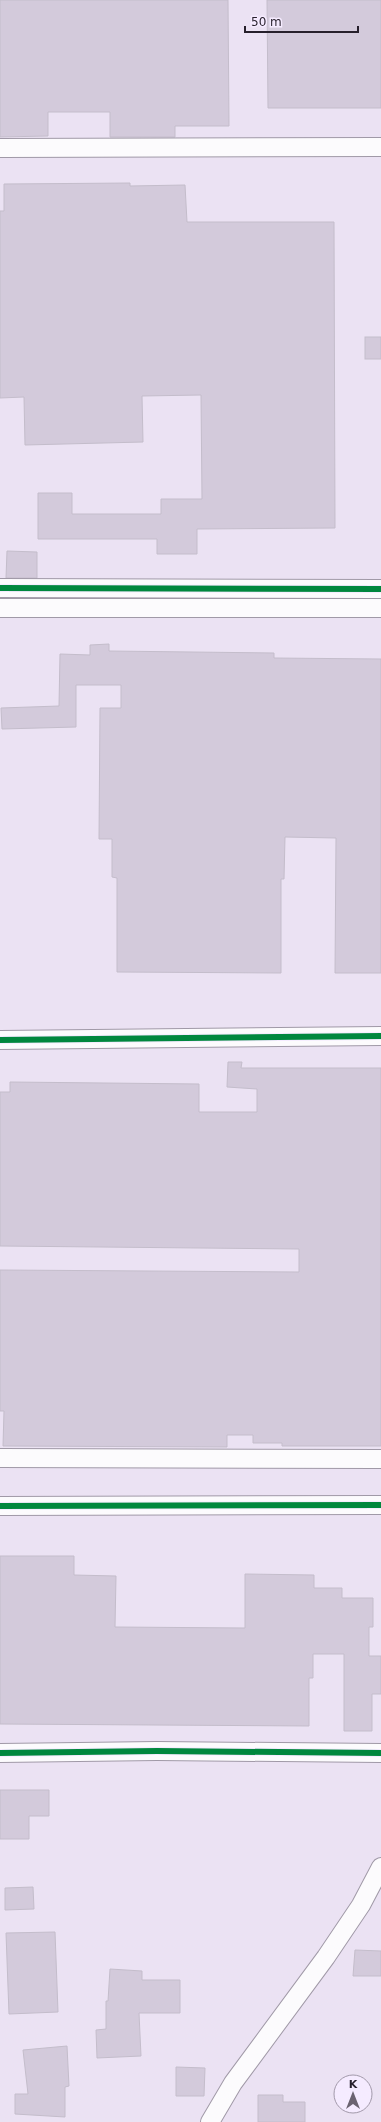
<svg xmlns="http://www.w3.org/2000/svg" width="381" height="2122" viewBox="0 0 381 2122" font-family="'DejaVu Sans',sans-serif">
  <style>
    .building { fill: #d3cadb; stroke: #c4bdcb }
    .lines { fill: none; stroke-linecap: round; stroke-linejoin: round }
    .minor-casing { stroke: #a099a7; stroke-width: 20 }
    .minor { stroke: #fcfbfd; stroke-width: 18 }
    .cycleway-casing { stroke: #f5ebff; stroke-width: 8 }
    .cycleway { stroke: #00873e; stroke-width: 6 }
  </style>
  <rect width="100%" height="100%" fill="#ebe2f3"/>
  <!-- building -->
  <g class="building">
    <path d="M0 0H228L229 126H175V137H110V112H48V136L0 137Z"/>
    <path d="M267 0H381V108H268Z"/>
    <path d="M130 183V186L185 185 187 222H334L335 528 197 529V554H157V539H38V493H72V514H161V499H202L201 395 142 396 143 442 25 445 24 397 0 398V211H4V184Z"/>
    <rect x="365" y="337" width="16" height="22"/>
    <path d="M7 551 37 552V578H6Z"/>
    <path d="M109 644V651L274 653V658L381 659V973H335L336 838 285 837 284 879H281V973L117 972V878L112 877V839H99L100 708H121V685H76V727L2 729 1 708 59 706 60 654 90 655V645Z"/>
    <path d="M228 1062H242L241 1068H381V1446H282V1443H253V1435H227V1447L3 1446 4 1411H0V1270L299 1272V1249L0 1246V1092H10V1082L199 1084V1112H257V1089L227 1087Z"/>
    <path d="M0 1556H74V1575L116 1576 115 1627 245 1628V1574L314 1575V1588H342V1598H373V1627H369V1656H381V1694H372V1731H344V1654H313V1678H309V1726L0 1724Z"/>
    <path d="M0 1790H49V1816H29V1839H0Z"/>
    <path d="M33 1887 34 1909 5 1910V1888Z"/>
    <path d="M55 1932 58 2012 9 2014 6 1933Z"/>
    <path d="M355 1950 381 1951V1976H353Z"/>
    <path d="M110 1969 142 1971V1980H180V2013H139L141 2056 97 2058 96 2030 106 2029V2001H108Z"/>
    <path d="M67 2046 69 2086 65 2087V2117L15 2114V2094H28L23 2050Z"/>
    <path d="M176 2067 205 2068 204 2096H176Z"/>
    <path d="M258 2095H283V2102H305V2122H258Z"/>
  </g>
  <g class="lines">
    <defs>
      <g id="minor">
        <path d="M0 148 381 147"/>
        <path d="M0 588 381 589"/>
        <path d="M0 608H381"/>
        <path d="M0 1040 381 1036"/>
        <path d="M0 1458 381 1459"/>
        <path d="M0 1506 381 1505"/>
        <path d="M0 1753 157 1751 381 1753"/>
        <path d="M210 2122 233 2083 326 1957 361 1905 381 1867"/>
      </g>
    </defs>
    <!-- minor casing -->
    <use href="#minor" class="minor-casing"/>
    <!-- minor -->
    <use href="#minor" class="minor"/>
    <defs>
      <g id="cycleway">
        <path d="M0 588 381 589"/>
        <path d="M0 1040 381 1036"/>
        <path d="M0 1506 381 1505"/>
        <path d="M0 1753 157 1751 381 1753"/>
      </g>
    </defs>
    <!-- cycleway casing -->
    <use href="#cycleway" class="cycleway-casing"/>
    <!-- cycleway -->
    <use href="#cycleway" class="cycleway"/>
  </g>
  <!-- north arrow -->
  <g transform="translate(353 2094)"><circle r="19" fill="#f5ebff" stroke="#a299aa"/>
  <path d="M0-3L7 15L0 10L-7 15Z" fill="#6b6371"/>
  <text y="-6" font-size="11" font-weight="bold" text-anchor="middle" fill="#261f2b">K</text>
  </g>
  <!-- scale -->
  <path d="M245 26v6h113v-6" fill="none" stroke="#261f2b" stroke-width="2"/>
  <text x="251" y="26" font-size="12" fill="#261f2b" stroke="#f5ebff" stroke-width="3" paint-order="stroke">50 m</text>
</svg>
